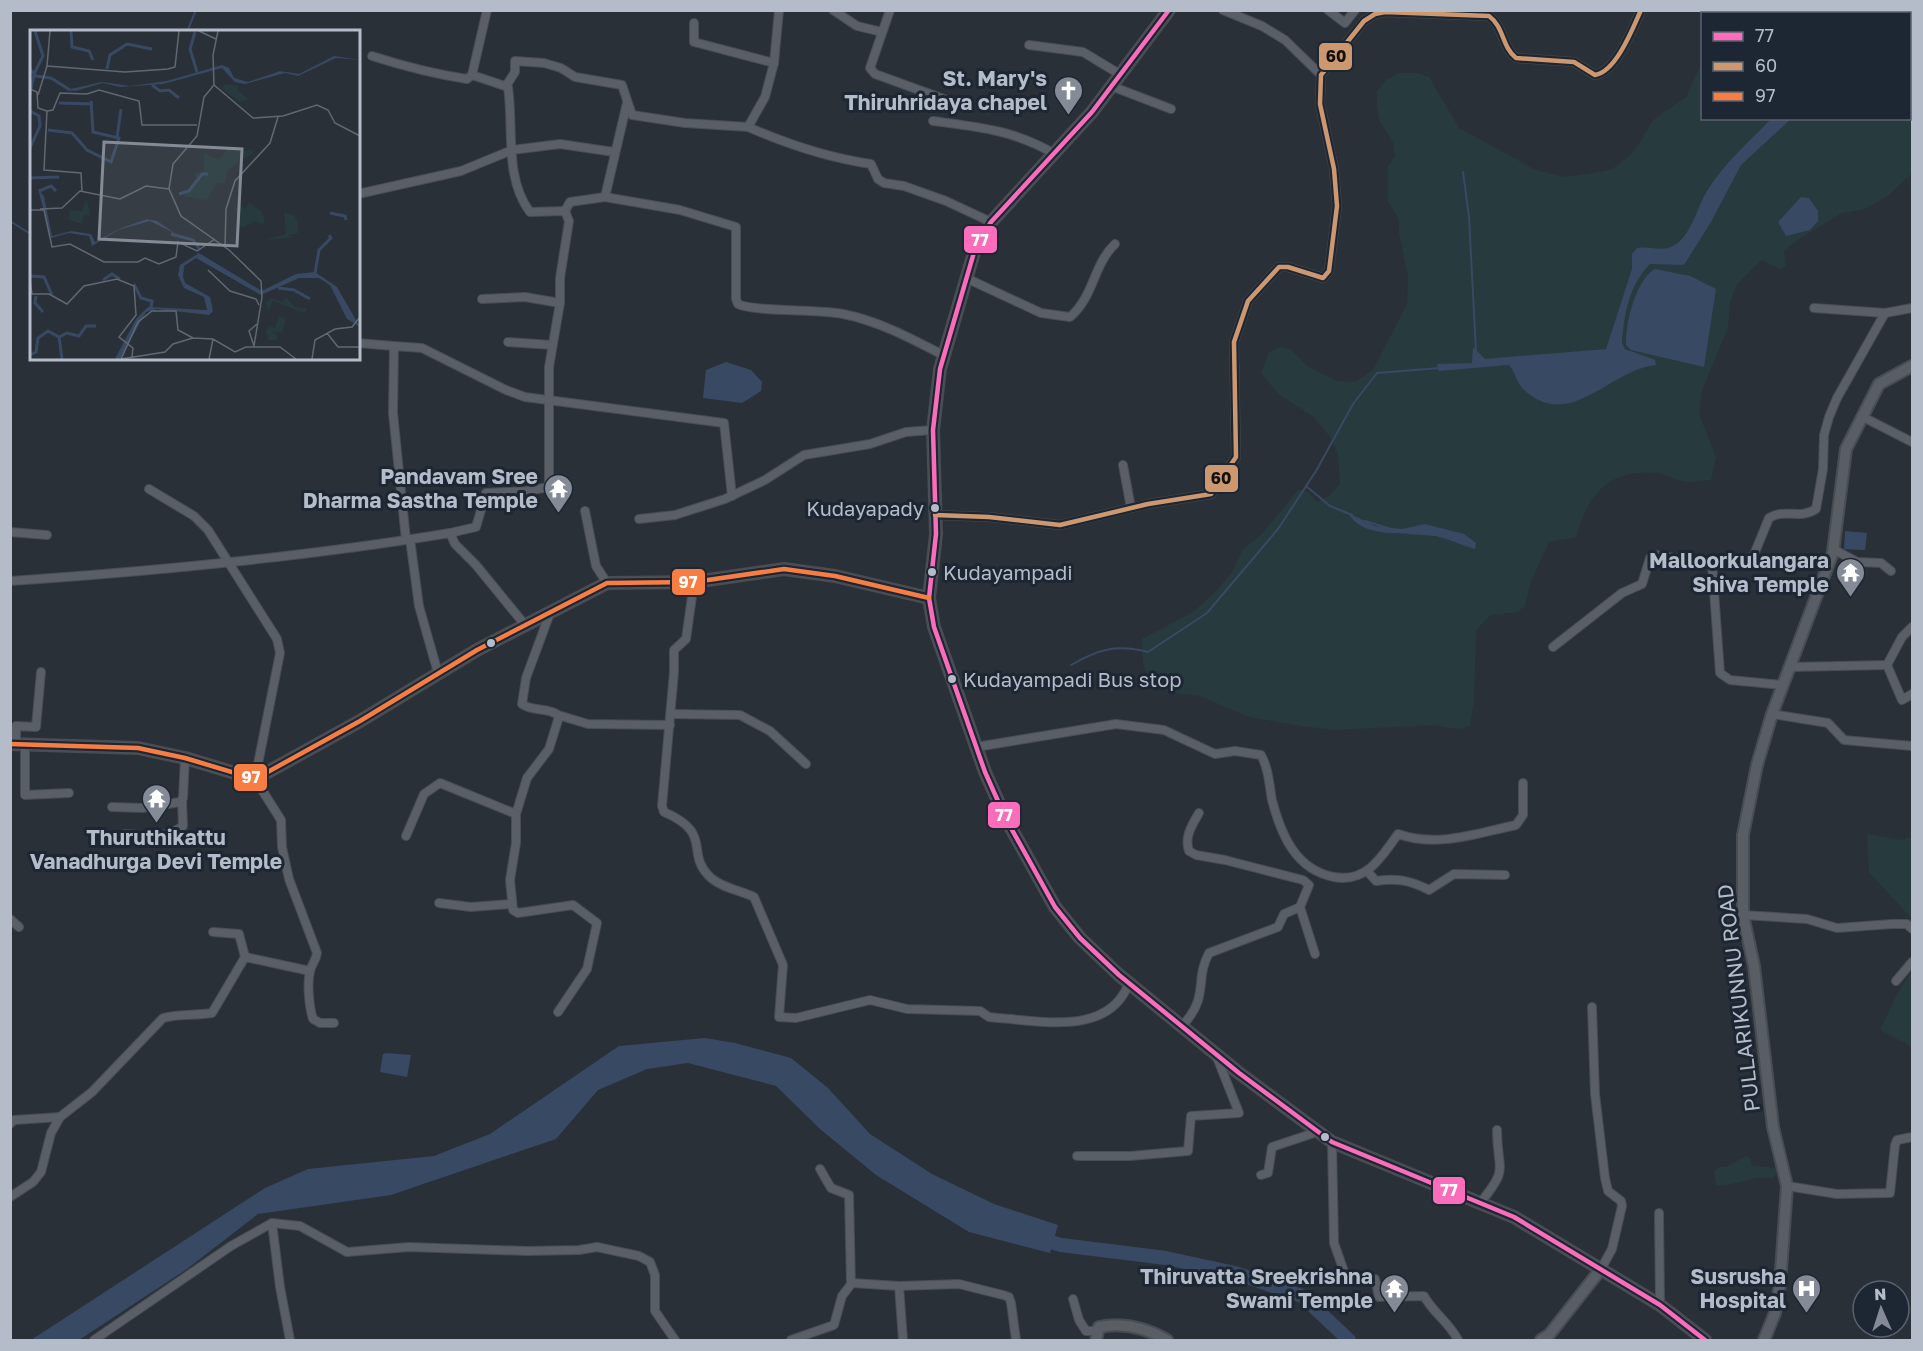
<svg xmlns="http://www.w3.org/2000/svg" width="1923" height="1351" viewBox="0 0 1923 1351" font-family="'Golos Text',sans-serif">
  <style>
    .green { fill: #273a3e }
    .water { fill: #384963 }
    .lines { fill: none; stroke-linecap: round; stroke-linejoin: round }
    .stream { stroke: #384963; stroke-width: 2 }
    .river { stroke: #384963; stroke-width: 14 }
    .street-casing { stroke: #484c53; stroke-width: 10 }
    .secondary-casing { stroke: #484c53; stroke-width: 14 }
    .street { stroke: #5a5e66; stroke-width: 8 }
    .secondary { stroke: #595d64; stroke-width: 10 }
    .bus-1-casing { stroke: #1d2633; stroke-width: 9 }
    .bus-2-casing { stroke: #1d2633; stroke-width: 9 }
    .bus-3-casing { stroke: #1d2633; stroke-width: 9 }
    .bus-1 { stroke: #fb6dba; stroke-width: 4.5 }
    .bus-2 { stroke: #cd976f; stroke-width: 4.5 }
    .bus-3 { stroke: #f77d43; stroke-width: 4.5 }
    .bus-dot { fill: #b4bcc9; stroke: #1d2633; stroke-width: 2 }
    .labels { text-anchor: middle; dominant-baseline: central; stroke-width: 6; stroke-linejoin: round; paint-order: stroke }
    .bus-label { font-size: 20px; fill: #b4bcc9; stroke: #1d2633; text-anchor: start }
    .poi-label { font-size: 21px; font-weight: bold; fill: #b4bcc9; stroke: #1d2633; text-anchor: end }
    .street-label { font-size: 21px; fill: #b4bcc9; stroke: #1d2633 }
    .inset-river { fill: none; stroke: #384963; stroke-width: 3 }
    .inset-road { fill: none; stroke: #616872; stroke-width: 1.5 }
    .view { fill: #848b96; fill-opacity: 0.15; stroke: #848b96; stroke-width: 3 }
    .inset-edge { fill: none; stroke: #b4bcc9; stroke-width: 3 }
    .line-badge { stroke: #1d2633; stroke-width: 2 }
    .badge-label { font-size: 16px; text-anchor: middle; font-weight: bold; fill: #fff }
    .pale-badge-label { font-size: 16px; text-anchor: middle; font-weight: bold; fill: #111 }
  </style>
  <rect width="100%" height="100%" fill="#2a3038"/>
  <!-- green -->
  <g class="green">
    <path d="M1878 11 1880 13 1725 14 1724 11Z"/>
    <path d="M1910 35 1912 36V173L1888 196 1865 209 1842 213 1799 239 1784 251 1786 265 1780 269 1762 260 1737 284 1730 303 1728 328 1702 390 1699 414 1716 457 1711 480C1702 480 1692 483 1683 481 1674 480 1666 474 1657 473 1609 468 1588 494 1576 537L1549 542 1531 581 1525 606 1517 612 1491 615 1476 630 1474 701 1470 726 1458 729 1432 725 1335 730 1301 726 1249 717 1200 696 1173 693 1152 686 1143 664 1142 639 1193 612 1214 593 1232 572 1243 549 1262 534 1299 489 1309 493 1317 502 1329 496 1340 484 1338 454 1331 438 1313 416 1278 394 1261 373 1269 352 1280 347 1290 349 1307 366 1337 381 1355 382 1373 370 1407 304 1408 276 1399 233V220L1388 201V167L1395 156 1393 142 1380 122 1377 107V91L1386 80 1399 73H1417L1429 77 1459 128 1536 170 1565 177 1611 170 1627 158 1638 146 1653 120 1686 97 1702 62V118H1910Z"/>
    <path d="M1867 834 1902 840 1912 837V919L1869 872Z"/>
    <path d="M1912 971V1047L1880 1030 1898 992Z"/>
    <path d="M1746 1156 1751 1159V1165L1776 1168 1777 1174 1772 1178C1752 1175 1735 1187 1716 1185L1714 1172 1720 1166 1726 1167Z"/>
  </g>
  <!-- water -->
  <g class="water">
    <path d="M1771 119H1791L1741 165 1711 222 1684 265 1650 264C1629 285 1624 315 1622 343L1625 349 1655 360 1656 365C1608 370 1570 433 1523 389 1517 383 1515 372 1509 365L1439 371 1437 364 1472 363 1473 347 1485 359 1606 349 1632 269V254L1637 248C1649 246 1663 252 1673 246 1691 237 1697 207 1707 191 1724 163 1749 142 1771 119Z"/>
    <path d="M1801 197 1809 198 1818 211V221L1810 230 1786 236 1778 222Z"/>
    <path d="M1655 269 1690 276 1716 289 1704 367 1631 350 1626 345C1625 324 1636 279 1655 269Z"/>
    <path d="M726 362 751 370 762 382 761 391 742 403 703 398 706 370Z"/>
    <path d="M1348 513 1375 526 1402 529 1425 524 1464 534 1476 543 1475 549C1460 545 1445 537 1430 535 1404 531 1364 540 1348 513Z"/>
    <path d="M1845 531 1867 533 1865 550 1844 549Z"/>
    <path d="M705 1038 735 1043 791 1058 828 1088 870 1134 932 1174 994 1204 1058 1225 1050 1253 969 1232 876 1175 820 1129 776 1086 688 1063 647 1069 598 1090 556 1139 391 1195 258 1214 187 1269 79 1340H31L265 1188 308 1169 434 1156 490 1134 619 1046Z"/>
    <path d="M386 1053 411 1055 407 1077 380 1072 383 1054Z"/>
  </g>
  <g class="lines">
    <!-- stream -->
    <g class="stream">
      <path d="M187 32 196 10"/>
      <path d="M1463 172 1469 217 1476 351"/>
      <path d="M10 221 32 235"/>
      <path d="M1306 486 1330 506 1352 515"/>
      <path d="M1365 521 1388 528"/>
      <path d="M1408 533 1436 535"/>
      <path d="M1071 665C1099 649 1117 644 1148 652L1207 613 1278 529 1316 471 1353 404 1377 373 1440 368"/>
    </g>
    <!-- river -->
    <path class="river" d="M1037 1238 1061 1245 1166 1258 1235 1273 1302 1296 1349 1340"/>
    <defs>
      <g id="street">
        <path d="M833 10 857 26 882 32"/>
        <path d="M890 10 870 68 875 74 944 99"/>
        <path d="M1223 10 1262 26 1285 40 1321 75"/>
        <path d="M1328 10 1345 23 1355 10"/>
        <path d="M694 23V42L774 63 765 97 748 127C787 144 829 158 871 164L878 179 884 183 904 186 946 201 991 222"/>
        <path d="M1029 45 1083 52 1121 75"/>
        <path d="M372 56C403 66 434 74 467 79L472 75"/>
        <path d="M774 63 779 10"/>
        <path d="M506 86 515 72V61L544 63 561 68 575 77 622 85 632 115 685 123 748 127"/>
        <path d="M1111 86 1171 109"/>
        <path d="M933 121C978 127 1013 130 1053 153"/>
        <path d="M358 194 461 171 512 150 560 144 614 152"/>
        <path d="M605 197 627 103"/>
        <path d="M565 211 570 202 605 197 680 210 736 227V299L738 304C752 312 820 309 843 314 879 321 912 339 945 356"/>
        <path d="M968 279 1041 313 1070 317C1094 297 1093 265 1115 244"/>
        <path d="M482 299 525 297 560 303"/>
        <path d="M1814 308 1885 313"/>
        <path d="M508 342 552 345"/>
        <path d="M358 343 394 346"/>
        <path d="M1861 416 1912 442"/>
        <path d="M1123 465 1131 508"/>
        <path d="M149 489 194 516 208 530 277 639 280 653 255 779 281 820 282 847 289 879 317 953C316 961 312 963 310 971 307 983 309 1007 313 1019L320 1023H334"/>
        <path d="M585 511 596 566 607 583"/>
        <path d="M935 515 989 517 1060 525 1148 504 1211 494 1236 457 1234 342 1248 301 1279 267H1288L1323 278 1329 271 1337 206 1334 169 1320 104 1321 75 1364 21 1375 14 1385 12 1489 16C1504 27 1502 47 1516 58L1574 62 1595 75C1616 72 1633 28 1641 10"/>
        <path d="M639 519 675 515 725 499 765 480 804 455 870 444 906 432 933 430"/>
        <path d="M10 532 47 535"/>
        <path d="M450 533 476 527 486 493 526 491 549 487V367L560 303V278L569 221 565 211 530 212C504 178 514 128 508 87L472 75 487 10"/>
        <path d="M410 539 419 606 438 673"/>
        <path d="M406 540 393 413 394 346 422 348 506 390 525 397 724 423 732 496"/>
        <path d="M1833 549 1857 562 1881 563 1891 571"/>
        <path d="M1712 564 1753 557 1769 518C1784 508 1799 520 1816 509L1823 469 1824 435 1829 417 1837 398 1885 313 1912 308"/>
        <path d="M10 581C158 571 304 557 450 533L455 544 476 565 525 625"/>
        <path d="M694 582 686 639 674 650V672L662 806 664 812C713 833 686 852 708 875 719 887 739 890 754 897L783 965 779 1017 796 1018 870 1000 907 1009 980 1011 989 1017 998 1018C1043 1021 1109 1036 1129 983"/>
        <path d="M550 613 526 678 522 704C532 712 548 707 558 715V720L549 749 527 778 516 814V843L510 880 513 910 518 913 573 905 597 923 587 969 558 1012"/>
        <path d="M1553 647 1622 593 1642 584 1650 558 1655 555 1712 564 1720 673 1730 680 1783 685"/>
        <path d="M1887 665 1902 700 1912 694"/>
        <path d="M1887 665 1902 637 1912 627"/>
        <path d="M1790 667 1887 665"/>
        <path d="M671 714 740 715 770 731 806 764"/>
        <path d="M1772 714 1828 723 1844 740 1912 746"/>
        <path d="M558 715 588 724 670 725"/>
        <path d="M16 744V726L36 727 41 672"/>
        <path d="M25 744V795L69 793"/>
        <path d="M976 747 1116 724 1164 730 1215 754 1235 751 1261 755C1269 770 1269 784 1272 800 1281 835 1296 870 1334 877 1366 883 1381 858 1398 834 1437 848 1477 833 1516 825L1523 815V783"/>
        <path d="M112 807 142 808 180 802 183 798 185 758"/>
        <path d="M125 834C145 836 166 839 183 826L182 800"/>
        <path d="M406 836 424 794 440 783 516 814"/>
        <path d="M1367 871 1376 881C1396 878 1410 880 1429 890L1454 874 1505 875"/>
        <path d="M439 903 471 907 511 904"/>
        <path d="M1300 907 1315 954"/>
        <path d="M1743 915 1807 919 1837 928 1892 924H1907L1912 929"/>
        <path d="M10 919 19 927"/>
        <path d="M213 932 239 934 245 957 310 971"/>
        <path d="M1896 981 1912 962"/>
        <path d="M1592 1007 1595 1094 1605 1178 1608 1191 1621 1201 1622 1206 1612 1249 1601 1269"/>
        <path d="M1183 1025C1210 995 1194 981 1209 953L1278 927 1284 914 1300 907 1309 885 1303 880 1225 860 1196 855 1189 851C1184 837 1192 825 1199 813"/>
        <path d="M10 1124 14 1120 60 1117"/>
        <path d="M1332 1142 1334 1243 1347 1280 1375 1279 1379 1297 1424 1296C1434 1314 1449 1322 1458 1340"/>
        <path d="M1077 1156H1130L1188 1151 1191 1116 1239 1113 1216 1055"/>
        <path d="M820 1169 831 1188 849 1195 851 1284"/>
        <path d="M1261 1175 1268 1173 1272 1147 1317 1132"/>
        <path d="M1787 1186 1837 1194 1890 1193 1895 1145 1897 1140 1912 1137"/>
        <path d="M10 1197 33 1182 41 1172 51 1133 60 1117 92 1092 163 1018C180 1013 195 1016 212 1013L245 957"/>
        <path d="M1481 1202C1510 1166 1497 1172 1497 1130"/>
        <path d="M1659 1213 1660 1305"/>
        <path d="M272 1223 280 1287 290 1340"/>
        <path d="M899 1286 903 1340"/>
        <path d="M1073 1299 1079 1320 1086 1331H1097"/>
        <path d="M94 1340 231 1246 272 1223 300 1226 347 1252 409 1247 527 1251 579 1250 597 1247 639 1256 650 1262 655 1275V1311L675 1340"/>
        <path d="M791 1340 834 1325 842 1296 852 1283 899 1286 959 1284 1003 1295 1009 1297 1011 1303 1016 1340"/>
      </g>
      <g id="secondary">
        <path d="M1169 10 1092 112 991 222 975 249 940 369 933 430 936 534 929 598 934 627 985 772 1006 819 1055 907 1080 938 1119 975 1239 1073 1332 1142 1514 1217 1660 1305 1705 1340"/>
        <path d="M10 744 138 748 185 758 255 779 360 721 477 650 607 583 694 582 784 569 835 576 929 598"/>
        <path d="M1096 1340 1099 1327C1124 1322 1146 1328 1167 1340"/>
        <path d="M1541 1340 1549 1335 1601 1269"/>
        <path d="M1764 1340 1775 1313 1780 1285 1787 1186 1773 1127 1754 966 1743 915V835L1757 765 1772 714 1833 552 1846 449 1879 384 1912 366"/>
      </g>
    </defs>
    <!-- street casing -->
    <use href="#street" class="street-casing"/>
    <!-- secondary casing -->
    <use href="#secondary" class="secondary-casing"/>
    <!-- street -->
    <use href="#street" class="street"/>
    <!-- secondary -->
    <use href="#secondary" class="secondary"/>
    <defs>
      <path id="bus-1" d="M1169 10 1092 112 991 222 975 249 940 369 933 430 936 534 929 598 934 627 985 772 1006 819 1055 907 1080 938 1119 975 1239 1073 1332 1142 1514 1217 1660 1305 1705 1340"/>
      <path id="bus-2" d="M935 515 989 517 1060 525 1148 504 1211 494 1236 457 1234 342 1248 301 1279 267H1288L1323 278 1329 271 1337 206 1334 169 1320 104 1321 75 1364 21 1375 14 1385 12 1489 16C1504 27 1502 47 1516 58L1574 62 1595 75C1616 72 1633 28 1641 10"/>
      <path id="bus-3" d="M10 744 138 748 185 758 255 779 360 721 477 650 607 583 694 582 784 569 835 576 929 598"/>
    </defs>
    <!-- bus-1 casing -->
    <use href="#bus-1" class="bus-1-casing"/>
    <!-- bus-2 casing -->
    <use href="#bus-2" class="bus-2-casing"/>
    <!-- bus-3 casing -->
    <use href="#bus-3" class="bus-3-casing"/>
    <!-- bus-1 -->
    <use href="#bus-1" class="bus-1"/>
    <!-- bus-2 -->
    <use href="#bus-2" class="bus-2"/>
    <!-- bus-3 -->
    <use href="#bus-3" class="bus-3"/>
  </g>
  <!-- icons -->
  <defs>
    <symbol id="church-pin" viewBox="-11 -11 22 30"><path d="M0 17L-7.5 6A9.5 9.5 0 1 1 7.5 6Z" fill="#848b96" stroke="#1d2633"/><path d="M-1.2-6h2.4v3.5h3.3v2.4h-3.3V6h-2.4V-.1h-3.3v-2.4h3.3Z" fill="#fff"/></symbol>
    <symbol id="temple-pin" viewBox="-11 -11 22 30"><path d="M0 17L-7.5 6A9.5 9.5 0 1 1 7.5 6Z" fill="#848b96" stroke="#1d2633"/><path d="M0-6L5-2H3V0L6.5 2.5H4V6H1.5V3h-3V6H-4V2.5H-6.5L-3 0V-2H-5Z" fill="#fff"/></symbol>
    <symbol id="hospital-pin" viewBox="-11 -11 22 30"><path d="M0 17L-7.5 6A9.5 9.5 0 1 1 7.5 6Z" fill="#848b96" stroke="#1d2633"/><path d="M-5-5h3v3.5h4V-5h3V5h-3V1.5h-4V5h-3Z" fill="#fff"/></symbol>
  </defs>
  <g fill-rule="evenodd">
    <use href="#church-pin" x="1052" y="74" width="33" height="45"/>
    <use href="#temple-pin" x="542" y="472" width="33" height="45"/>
    <use href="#temple-pin" x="1834" y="556" width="33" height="45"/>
    <use href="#temple-pin" x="140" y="782" width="33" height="45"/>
    <use href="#temple-pin" x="1378" y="1272" width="33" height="45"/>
    <use href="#hospital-pin" x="1790" y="1272" width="33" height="45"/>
  </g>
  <!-- markers -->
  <g class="bus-dot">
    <circle cx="935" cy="508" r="5"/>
    <circle cx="932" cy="572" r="5"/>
    <circle cx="491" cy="643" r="5"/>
    <circle cx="952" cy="679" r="5"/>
    <circle cx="1325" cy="1137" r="5"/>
  </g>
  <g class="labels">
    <!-- bus labels -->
    <g class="bus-label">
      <text x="924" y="508" text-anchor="end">Kudayapady</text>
      <text x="943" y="572">Kudayampadi</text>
      <text x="963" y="679">Kudayampadi Bus stop</text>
    </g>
    <!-- poi labels -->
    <g class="poi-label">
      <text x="1047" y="78">St. Mary's<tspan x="1047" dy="24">Thiruhridaya chapel</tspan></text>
      <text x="538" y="476">Pandavam Sree<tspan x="538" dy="24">Dharma Sastha Temple</tspan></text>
      <text x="1829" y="560">Malloorkulangara<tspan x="1829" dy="24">Shiva Temple</tspan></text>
      <text x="156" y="837" text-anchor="middle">Thuruthikattu<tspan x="156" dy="24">Vanadhurga Devi Temple</tspan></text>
      <text x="1373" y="1276">Thiruvatta Sreekrishna<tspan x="1373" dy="24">Swami Temple</tspan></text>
      <text x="1786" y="1276">Susrusha<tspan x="1786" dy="24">Hospital</tspan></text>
    </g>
    <!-- street labels -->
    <g class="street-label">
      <text transform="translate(1738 998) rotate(-97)">PULLARIKUNNU ROAD</text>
    </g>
  </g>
  <!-- overview -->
  <g transform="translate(30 30)">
    <rect width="330" height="330" fill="#2a3038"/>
    <path d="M196 54 208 56 207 60 220 70 210 72 191 58ZM200 116 212 122 222 119 223 123 198 139 195 153H187L177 170 154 166 169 152 164 144 174 141V123L189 130ZM56 169 60 181 59 186 54 185 52 194 31 187 39 188 40 180 52 181ZM219 172 231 181 235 190 233 194 224 191 213 198 206 193 209 187 205 179 210 175 216 179ZM254 182 264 185 268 192V203L258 206 268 207 235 210 256 204ZM256 267 265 277 279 279 273 283 243 271 238 281 236 272 242 268 252 272ZM249 286 256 289 252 303 241 302 247 304V310H239L236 302 240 295 245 298Z" fill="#273a3e"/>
    <path d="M304 26 330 30 306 28 268 46 255 43 215 54 205 52 192 38 133 54 90 57 73 53 45 61 36 60 72 52 100 56 137 51 192 35 199 38 204 48 218 52 250 41 269 44ZM8 159 14 166 22 206 41 201 61 204 65 212 89 199 117 189 127 191 146 204 120 191 88 200 62 216 59 206 39 203 21 208ZM169 223 232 261 266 244 285 242 307 257 330 297 317 289 300 255 289 248H269L231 265 166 228 154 236 153 247 155 253 180 267 183 281 179 285 127 279 116 282 90 329H85L106 289 118 277 177 280 174 267 154 258 148 245 150 235Z" fill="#384963"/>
    <path class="inset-river" d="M41 1 42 17 59 21 63 30M165 2 160 19 167 42M0 39 6 46 21 48 40 60M77 39 80 25 97 14 122 19M4 44 13 26 5 1M122 55 130 61 139 60 149 68M0 65 4 44M29 73 63 74M0 81 9 86 10 96 0 118M18 100 42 103 57 120 81 132 89 108 63 102 61 71M87 108 91 79M0 148 29 147M9 161 21 156 26 161M149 164 159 161 172 144H178M300 183 315 186 316 190M141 204 163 210 170 220M285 243 289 220 301 208 299 205M0 246 14 247 22 265M73 250 82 244 90 249M104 254 111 268 122 271 121 278M248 258 264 260 280 269M6 266 5 273 13 282M29 307 32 329M0 325 6 322 8 308 18 301 29 307 37 303 49 306 56 296H66"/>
    <path class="inset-road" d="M169 1 186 9M188 1 183 25 184 55 174 67 167 106 143 134 139 159 151 186 199 220 231 251 232 267 224 316M17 36 95 42 138 39 145 37 149 1M184 55 223 88 253 86 287 75 298 80 305 93 330 106M0 59 7 62 8 78 17 81 14 140 51 143 52 161M8 65 17 36 20 1M17 81 23 80 30 63 57 64 69 60 109 71 112 95H167M10 179 32 178 50 161 90 169 116 156 139 159M1 180H14L22 217 40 214 74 232H108L115 228 129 234 146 227 148 212 167 221 185 209M195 217 196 179 205 151 240 113 248 87M178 240 200 261 226 269 229 275M0 250 2 264H19L37 274 54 256 87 249 104 256 106 285 89 307 103 318 102 327M297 303 308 317H330M224 316 219 301 227 294M91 329 135 322 143 314 163 308 183 309 205 322 216 317H250L266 329M91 329 108 292 122 281H146L148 300 163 308M179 329 183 309M282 329 285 310 305 299 322 297 330 287"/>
    <path class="view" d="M74 112 212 119 207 216 69 209Z"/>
    <rect width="330" height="330" class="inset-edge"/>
  </g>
  <g class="line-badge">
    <rect x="1318" y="42" width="35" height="29" rx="6" fill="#cd976f"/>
    <rect x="963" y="225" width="35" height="29" rx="6" fill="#fb6dba"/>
    <rect x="1204" y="464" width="35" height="29" rx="6" fill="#cd976f"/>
    <rect x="671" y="568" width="35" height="28" rx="6" fill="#f77d43"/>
    <rect x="233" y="763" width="35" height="29" rx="6" fill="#f77d43"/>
    <rect x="987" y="801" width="34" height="28" rx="6" fill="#fb6dba"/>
    <rect x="1432" y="1176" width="34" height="29" rx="6" fill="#fb6dba"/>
  </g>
  <g class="badge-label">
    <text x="980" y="246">77</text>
    <text x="688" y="588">97</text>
    <text x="251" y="783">97</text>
    <text x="1004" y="821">77</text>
    <text x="1449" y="1196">77</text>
  </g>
  <g class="pale-badge-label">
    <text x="1336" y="62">60</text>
    <text x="1221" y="484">60</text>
  </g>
  <!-- border -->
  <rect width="1923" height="1351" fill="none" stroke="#b4bcc9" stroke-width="24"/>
  <!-- legend -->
  <rect x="1701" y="12" width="210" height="108" fill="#1d2633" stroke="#59626f" stroke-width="1.5"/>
  <rect x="1713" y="32" width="30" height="9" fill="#fb6dba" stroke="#59626f" stroke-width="1.5"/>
  <text x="1755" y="42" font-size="18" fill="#b4bcc9">77</text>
  <rect x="1713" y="62" width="30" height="9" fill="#cd976f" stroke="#59626f" stroke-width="1.5"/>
  <text x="1755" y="72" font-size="18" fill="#b4bcc9">60</text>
  <rect x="1713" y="92" width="30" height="9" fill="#f77d43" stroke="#59626f" stroke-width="1.5"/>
  <text x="1755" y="102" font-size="18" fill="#b4bcc9">97</text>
  <!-- north arrow -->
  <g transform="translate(1881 1309) rotate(357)"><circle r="28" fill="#1d2633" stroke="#59626f" stroke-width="1.5"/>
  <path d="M0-4.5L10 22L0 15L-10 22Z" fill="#848b96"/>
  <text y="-9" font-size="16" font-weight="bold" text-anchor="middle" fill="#b4bcc9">N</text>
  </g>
</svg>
